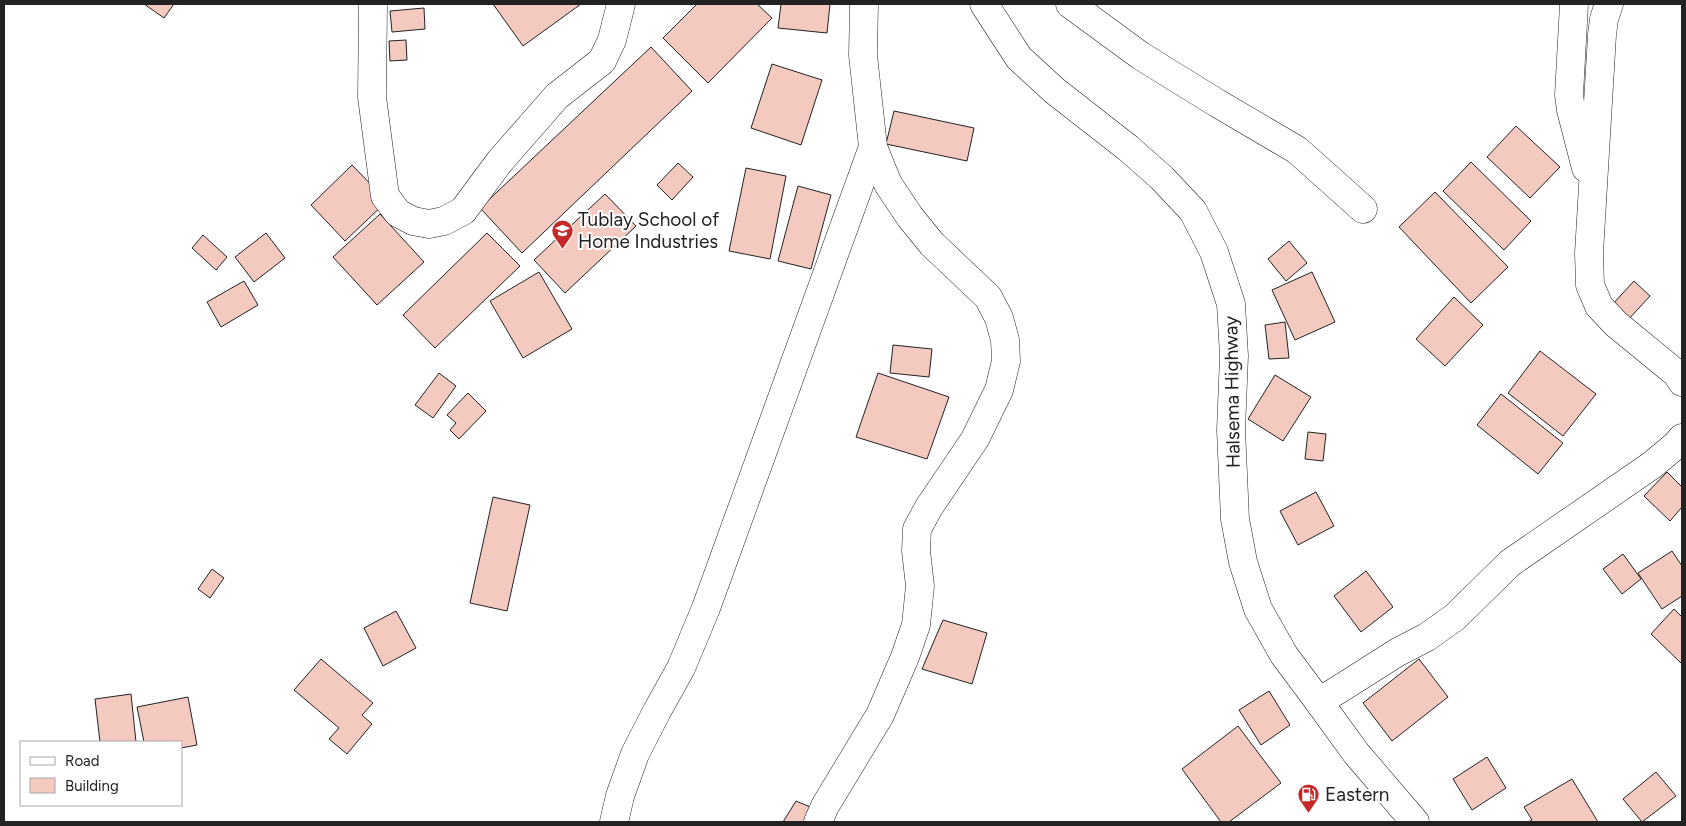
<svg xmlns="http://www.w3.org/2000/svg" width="1686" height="826" viewBox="0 0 1686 826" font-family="Figtree,sans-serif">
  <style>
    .building { fill: #f3c9c0; stroke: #222 }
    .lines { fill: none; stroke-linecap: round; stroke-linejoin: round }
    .minor-casing { stroke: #222; stroke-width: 29 }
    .highway-casing { stroke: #222; stroke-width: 29 }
    .minor { stroke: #fff; stroke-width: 28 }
    .highway { stroke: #fff; stroke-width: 28 }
    .labels { text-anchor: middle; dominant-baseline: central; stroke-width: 4; stroke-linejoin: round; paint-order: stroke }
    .poi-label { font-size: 19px; fill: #222; stroke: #fff; text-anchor: start }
    .street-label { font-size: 19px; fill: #222; stroke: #fff }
  </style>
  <rect width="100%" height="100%" fill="#fff"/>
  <!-- building -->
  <g class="building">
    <path d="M144 4H174L164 18Z"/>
    <path d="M493 4H581L523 46Z"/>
    <path d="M697 4H757L772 18 708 83 663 38Z"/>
    <path d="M781 4H830L827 33 778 28Z"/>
    <path d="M424 8 425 29 392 32 390 11Z"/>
    <path d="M406 40 407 60 390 61 389 41Z"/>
    <path d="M651 47 692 91 522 253 480 208Z"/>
    <path d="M772 64 822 80 801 145 751 128Z"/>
    <path d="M894 111 974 128 967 161 886 144Z"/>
    <path d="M1516 126 1560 167 1530 198 1487 157Z"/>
    <path d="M1471 162 1531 221 1504 250 1443 191Z"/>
    <path d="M678 163 693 177 672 200 657 185Z"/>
    <path d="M352 165 387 201 345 241 311 205Z"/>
    <path d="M746 168 786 176 770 259 729 251Z"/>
    <path d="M798 186 831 195 811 269 778 261Z"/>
    <path d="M1435 192 1508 267 1471 303 1399 227Z"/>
    <path d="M605 194 636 226 565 293 534 260Z"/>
    <path d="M380 214 424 262 377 305 333 257Z"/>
    <path d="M266 233 285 258 254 282 235 257Z"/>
    <path d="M487 233 520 266 435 348 403 315Z"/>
    <path d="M203 235 227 257 216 270 192 248Z"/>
    <path d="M1289 241 1307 263 1286 281 1268 259Z"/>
    <path d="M539 272 572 329 523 358 490 301Z"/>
    <path d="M1312 272 1335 322 1295 340 1272 290Z"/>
    <path d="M244 281 258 305 221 327 207 302Z"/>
    <path d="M1634 281 1650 296 1627 321 1611 306Z"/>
    <path d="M1454 297 1483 325 1445 366 1416 339Z"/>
    <path d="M1285 322 1289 358 1269 359 1265 325Z"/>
    <path d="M893 345 932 349 929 377 890 373Z"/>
    <path d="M1540 351 1596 394 1563 436 1508 393Z"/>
    <path d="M439 373 456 386 433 418 415 405Z"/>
    <path d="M878 373 949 397 927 459 856 437Z"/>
    <path d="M1275 375 1311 397 1283 441 1248 419Z"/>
    <path d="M468 393 486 411 459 439 450 430 456 423 447 415Z"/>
    <path d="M1501 394 1563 443 1538 474 1477 425Z"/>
    <path d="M1308 432 1326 434 1323 461 1305 459Z"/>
    <path d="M1667 472 1682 487V507L1670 521 1644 496Z"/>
    <path d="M1316 492 1334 526 1298 545 1280 511Z"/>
    <path d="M493 497 530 505 507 611 470 603Z"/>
    <path d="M1672 551 1682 566V596L1662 609 1638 573Z"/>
    <path d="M1623 554 1641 579 1622 594 1603 569Z"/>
    <path d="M212 569 224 578 210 598 198 589Z"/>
    <path d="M1366 571 1393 607 1361 632 1334 596Z"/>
    <path d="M1674 609 1682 617V664L1651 634Z"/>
    <path d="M396 611 416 648 383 666 364 628Z"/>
    <path d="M943 620 987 633 972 684 922 669Z"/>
    <path d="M321 659 373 703 362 715 372 724 347 754 329 739 339 728 294 690Z"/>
    <path d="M1419 659 1448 697 1392 741 1363 703Z"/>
    <path d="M1269 691 1290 725 1261 745 1239 710Z"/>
    <path d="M131 694 136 742H100L95 699Z"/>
    <path d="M188 697 197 745 181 748V742H144L137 707Z"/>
    <path d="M1238 726 1281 783 1229 822H1221L1182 769Z"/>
    <path d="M1487 757 1506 788 1472 810 1453 779Z"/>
    <path d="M1656 772 1676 796 1642 822 1623 799Z"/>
    <path d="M1572 779 1598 822H1528L1532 820 1524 807Z"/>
    <path d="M796 801 815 809 811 822H783Z"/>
  </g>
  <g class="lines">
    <defs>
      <g id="minor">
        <path d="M373 4 372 97 385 196 398 213 413 221 429 224 444 221 463 211 500 161 557 96 602 61 612 40 621 4"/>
        <path d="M1070 4 1141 56 1217 103 1297 150 1363 209"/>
        <path d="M1574 4 1569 95 1571 110 1586 168"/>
        <path d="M1609 4 1604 19 1602 35 1589 253 1590 285 1599 306 1616 324 1677 374 1682 382"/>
        <path d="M1319 702 1398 652 1427 637 1455 617 1510 563 1652 465 1676 445 1682 438"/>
        <path d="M614 822 620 796 635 754 657 711 681 668 706 608 873 147"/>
        <path d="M818 822 825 806 880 715 905 657 916 625 920 586 916 551 917 529 929 507 975 439 999 390 1006 361 1005 340 999 318 988 297 932 244 910 217 888 184 873 147 863 55 864 4"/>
      </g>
      <path id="highway" d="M984 4 1019 58 1055 91 1128 148 1162 178 1193 211 1214 252 1231 304 1234 356 1231 430 1235 519 1243 562 1258 609 1284 655 1319 702 1356 753 1415 822"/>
    </defs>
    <!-- minor casing -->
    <use href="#minor" class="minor-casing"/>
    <!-- highway casing -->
    <use href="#highway" class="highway-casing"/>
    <!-- minor -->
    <use href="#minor" class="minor"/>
    <!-- highway -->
    <use href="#highway" class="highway"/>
  </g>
  <!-- icons -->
  <defs>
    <symbol id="school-pin" viewBox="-11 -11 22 30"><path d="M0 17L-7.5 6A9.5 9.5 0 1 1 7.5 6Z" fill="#c62828" stroke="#fff"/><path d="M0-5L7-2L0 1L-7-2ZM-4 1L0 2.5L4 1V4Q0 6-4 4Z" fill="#fff"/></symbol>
    <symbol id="fuel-pin" viewBox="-11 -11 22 30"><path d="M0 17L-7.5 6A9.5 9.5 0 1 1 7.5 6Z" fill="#c62828" stroke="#fff"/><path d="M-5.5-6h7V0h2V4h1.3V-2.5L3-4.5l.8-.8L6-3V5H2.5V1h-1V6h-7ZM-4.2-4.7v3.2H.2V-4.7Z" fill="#fff"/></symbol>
  </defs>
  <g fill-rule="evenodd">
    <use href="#school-pin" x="550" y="218" width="25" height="34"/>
    <use href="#fuel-pin" x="1296" y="782" width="25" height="34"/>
  </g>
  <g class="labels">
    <!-- poi labels -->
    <g class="poi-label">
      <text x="578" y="219">Tublay School of<tspan x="578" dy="22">Home Industries</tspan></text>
      <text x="1325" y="794">Eastern</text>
    </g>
    <!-- street labels -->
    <g class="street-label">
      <text transform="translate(1232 392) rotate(-91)">Halsema Highway</text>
    </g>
  </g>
  <!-- border -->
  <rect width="1686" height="826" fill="none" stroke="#222222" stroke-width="10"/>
  <!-- legend -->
  <rect x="20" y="741" width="162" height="65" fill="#ffffff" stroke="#a7a7a7"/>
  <rect x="30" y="757" width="25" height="8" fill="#ffffff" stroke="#a7a7a7"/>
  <text x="65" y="766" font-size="15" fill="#222222">Road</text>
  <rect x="30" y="778" width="25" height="15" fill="#f3c9c0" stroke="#a7a7a7"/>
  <text x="65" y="791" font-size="15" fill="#222222">Building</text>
</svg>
